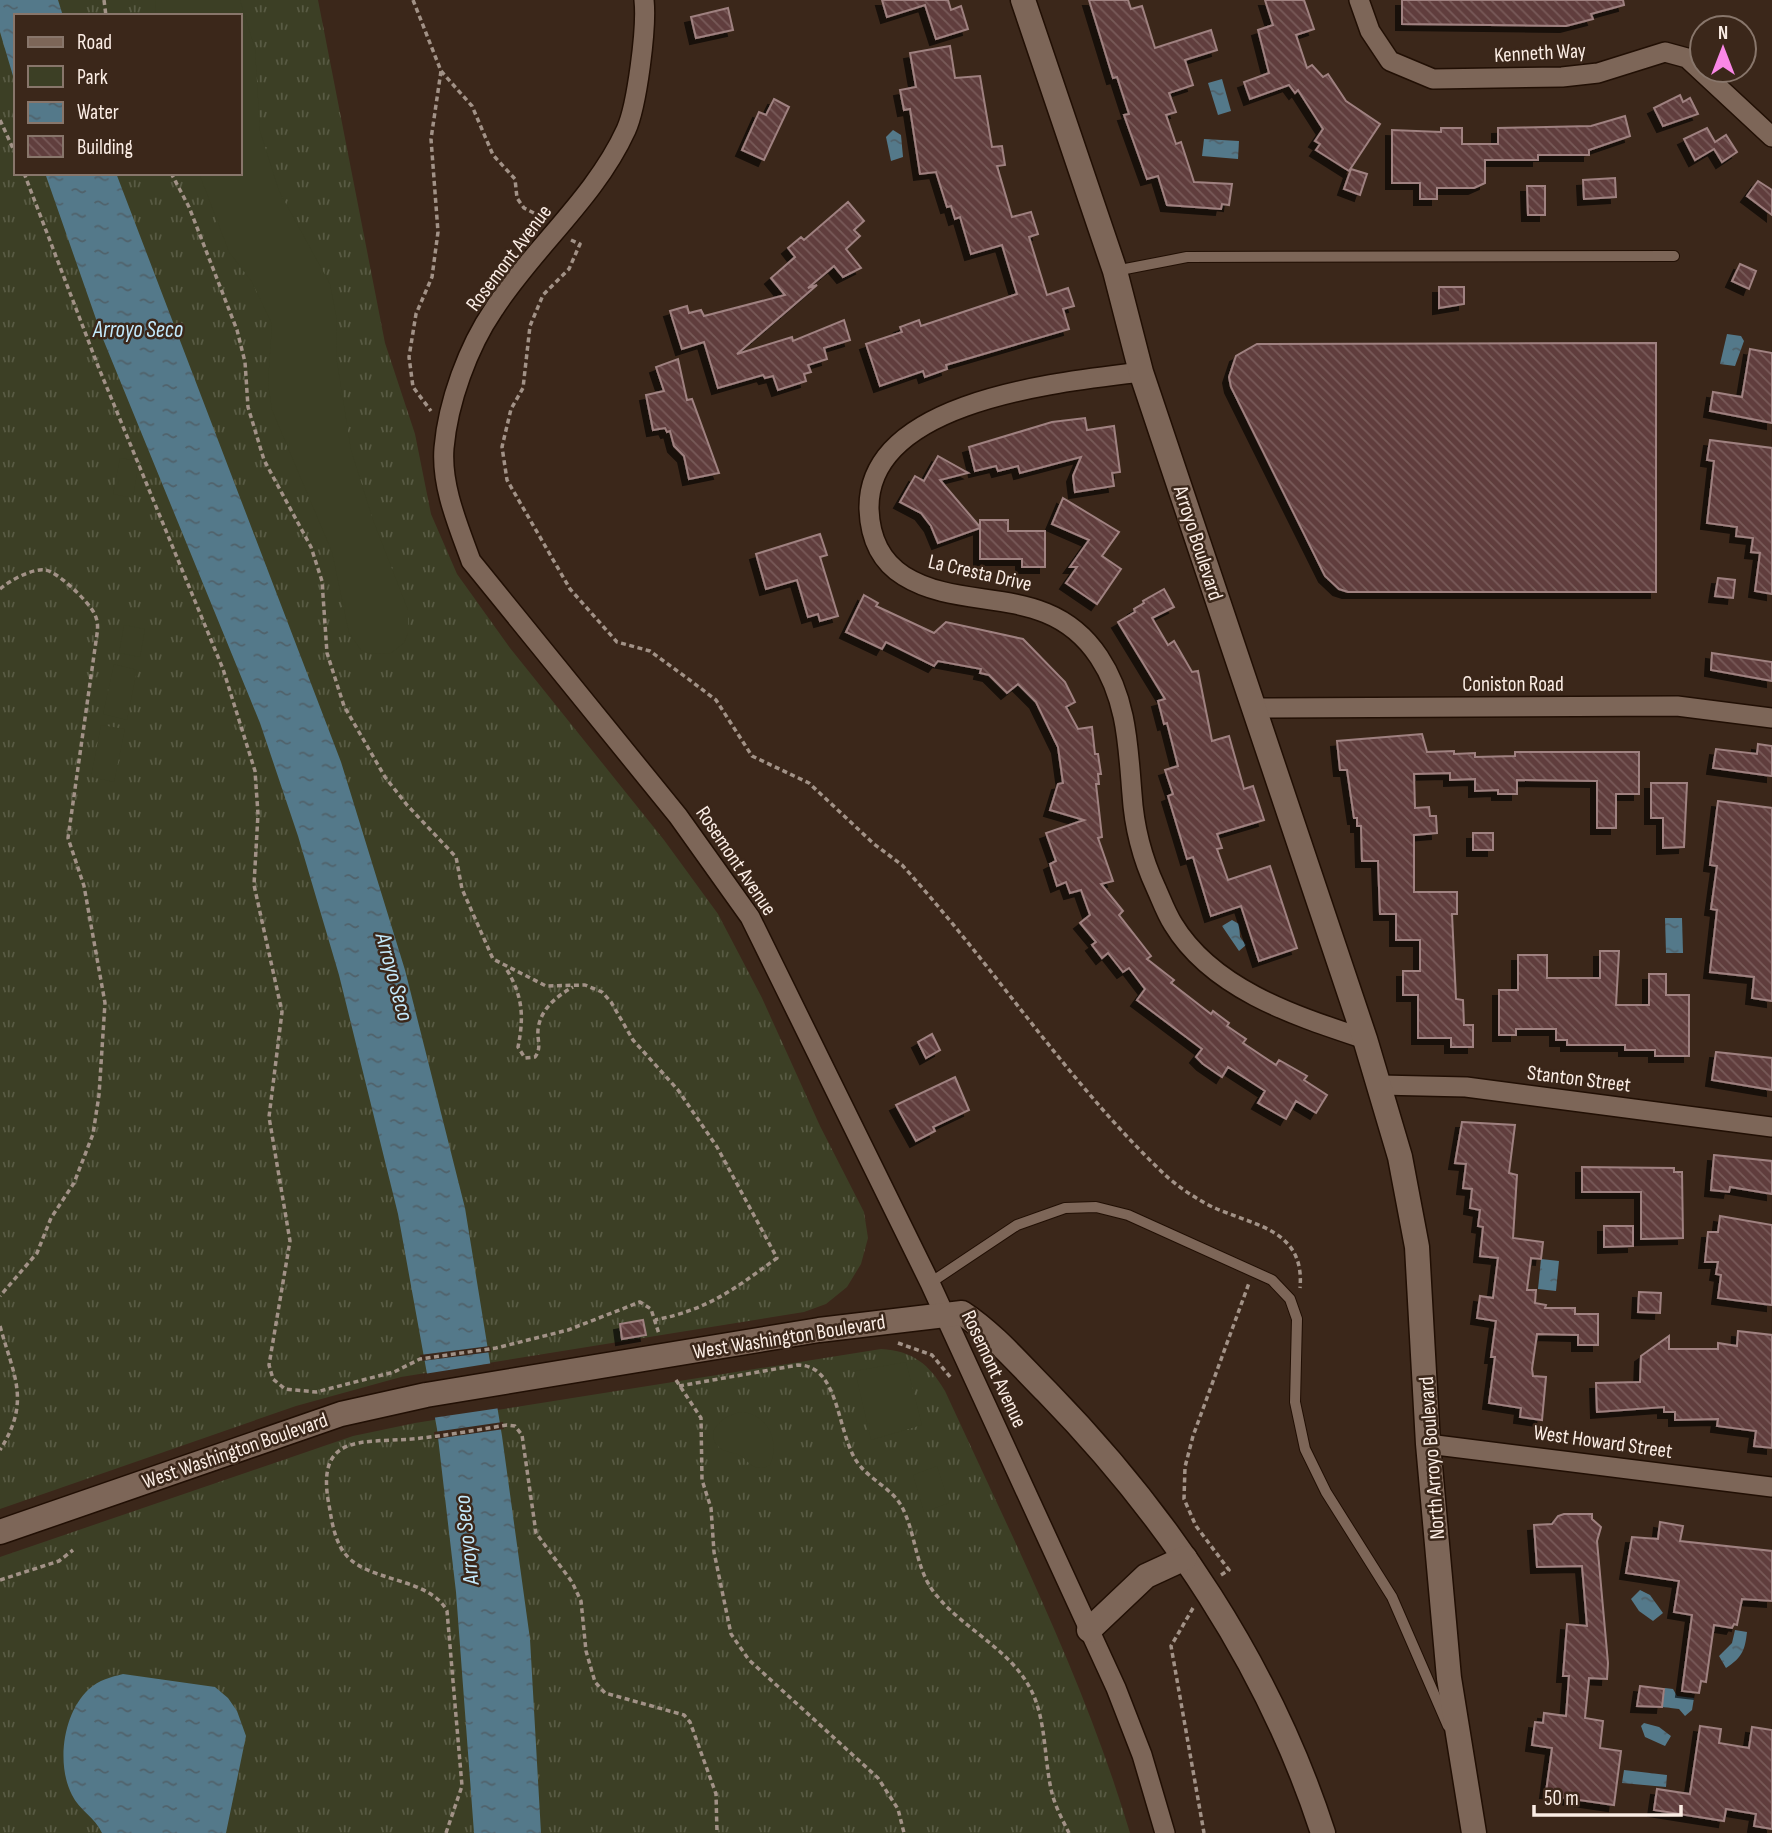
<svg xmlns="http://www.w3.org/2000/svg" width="1772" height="1833" viewBox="0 0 1772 1833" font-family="'Sofia Sans Condensed',sans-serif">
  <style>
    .grass { fill: url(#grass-tufts); fill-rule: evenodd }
    .park { fill: #3c3f25 }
    .water { fill: url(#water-ripples) }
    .pier { fill: #3b271a }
    .building { fill: url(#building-back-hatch); stroke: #9f8180; stroke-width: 2; filter: url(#shadow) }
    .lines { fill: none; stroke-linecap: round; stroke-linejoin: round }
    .service-casing { stroke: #210f04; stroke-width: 12 }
    .minor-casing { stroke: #210f04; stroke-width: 22 }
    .tertiary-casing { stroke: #210f04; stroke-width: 27 }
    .path { stroke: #a29287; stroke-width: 3.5; stroke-dasharray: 5 3.5; stroke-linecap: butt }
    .service { stroke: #7d6658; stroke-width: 10 }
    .minor { stroke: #7d6658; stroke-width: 19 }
    .tertiary { stroke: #7d6658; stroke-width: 24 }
    .labels { text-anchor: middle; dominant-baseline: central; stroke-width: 5; stroke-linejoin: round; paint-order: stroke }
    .street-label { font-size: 21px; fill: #fbede5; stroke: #3b271a }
    .water-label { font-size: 23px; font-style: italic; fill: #c4eafd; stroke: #3b271a }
  </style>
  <defs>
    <pattern id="grass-tufts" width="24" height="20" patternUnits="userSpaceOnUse" patternTransform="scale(1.75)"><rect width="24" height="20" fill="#3c3f25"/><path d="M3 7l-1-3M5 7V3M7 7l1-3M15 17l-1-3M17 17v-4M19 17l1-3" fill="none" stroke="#595b44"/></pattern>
    <pattern id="water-ripples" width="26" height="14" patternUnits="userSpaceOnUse" patternTransform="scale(1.75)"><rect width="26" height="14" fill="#54798a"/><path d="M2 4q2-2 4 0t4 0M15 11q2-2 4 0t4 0" fill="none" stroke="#50626b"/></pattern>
    <pattern id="building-back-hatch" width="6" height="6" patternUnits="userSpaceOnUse" patternTransform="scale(1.75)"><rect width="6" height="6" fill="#603e3d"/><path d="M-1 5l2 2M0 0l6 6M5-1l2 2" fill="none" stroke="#785a59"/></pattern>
    <filter id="shadow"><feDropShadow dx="-6" dy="6" stdDeviation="0" flood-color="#0009"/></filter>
  </defs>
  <rect width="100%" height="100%" fill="#3b271a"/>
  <!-- grass -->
  <g class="grass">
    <path d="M0 0H318L385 343 415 434 431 514 457 574 510 648 664 840 718 914 762 998 820 1126 864 1212 868 1238 861 1264 847 1287 826 1304 804 1312 401 1377 296 1406 0 1509ZM16 16H240V173H16Z"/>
    <path d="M881 1349C913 1351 929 1364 945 1391 1012 1537 1084 1679 1130 1833H0V1557L353 1436 415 1423Z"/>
  </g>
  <!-- park -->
  <g class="park">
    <path d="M156 0H240L255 49 260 131 279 191 330 284 336 315 337 362 351 450 373 520 408 610V633L404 643 391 653 369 654 361 650 349 633 332 552 272 410 268 383 272 324 252 282 229 252 199 173H240V16H155Z"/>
    <path d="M120 458 139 461 133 498 113 494Z"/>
    <path d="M124 625 145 629 140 657 119 653Z"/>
    <path d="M114 664 137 670 127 720 103 714Z"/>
    <path d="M101 725 125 729 114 782 91 777Z"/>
    <path d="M906 1362 922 1425 871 1440 855 1371Z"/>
    <path d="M744 1412C769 1417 780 1442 770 1465 756 1473 751 1464 741 1456 735 1452 726 1453 720 1448 700 1431 728 1412 744 1412Z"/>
    <path d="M937 1466 949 1503 924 1512 913 1475Z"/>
  </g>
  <!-- water -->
  <g class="water">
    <path d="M0 0H58L63 16H16V86L0 32Z"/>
    <path d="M1222 79 1231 111 1218 115 1208 83Z"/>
    <path d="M893 130 901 135 903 157 891 161 886 137Z"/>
    <path d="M1204 139 1239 141 1238 159 1202 156Z"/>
    <path d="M45 173H116L341 762 405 970 465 1208 502 1436 530 1639 541 1833H474L456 1592 437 1429 398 1214 339 975 298 836 260 723 103 339Z"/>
    <path d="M1727 334 1741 336 1744 341 1735 366 1720 364Z"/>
    <path d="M1665 918H1682L1683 953H1666Z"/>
    <path d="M1232 920 1239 924 1240 937 1246 945 1239 951 1222 926Z"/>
    <path d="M1541 1259 1559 1261 1556 1291 1538 1289Z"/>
    <path d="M1640 1590 1650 1595 1663 1613 1653 1621 1639 1611 1631 1599Z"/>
    <path d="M1735 1630 1747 1632C1745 1649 1743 1657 1726 1668L1719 1656 1732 1643Z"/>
    <path d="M123 1674 215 1687 228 1698 237 1711 246 1736 226 1833H102C95 1817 79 1810 72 1795 56 1764 63 1713 89 1689 99 1680 111 1677 123 1674Z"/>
    <path d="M1665 1688 1673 1689 1677 1696 1694 1698 1692 1710 1685 1716 1679 1709 1662 1707Z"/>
    <path d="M1644 1723 1659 1727 1671 1736 1665 1746 1645 1737 1641 1726Z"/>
    <path d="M1624 1770 1667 1775 1666 1787 1622 1783Z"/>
  </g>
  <!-- pier -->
  <g class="pier">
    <path d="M490 1346 491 1352 422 1361 420 1355Z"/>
    <path d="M493 1363 500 1408 432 1418 424 1374Z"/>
    <path d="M503 1422 504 1429 435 1439 434 1432Z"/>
  </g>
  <!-- building -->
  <g class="building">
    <path d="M882 0H948L951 10 961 6 968 29 936 39 925 5 887 17Z"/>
    <path d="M1089 0H1128L1131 9 1142 6 1155 48 1211 30 1217 50 1185 60 1193 85 1169 93 1176 112 1166 115 1176 144 1181 142 1194 182 1232 184 1229 205 1222 204 1221 209 1167 205 1158 176 1147 179 1124 115 1129 114 1117 77 1113 78Z"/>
    <path d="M1265 0H1304L1314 29 1296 35 1307 68 1312 65 1323 77 1328 74 1346 101 1380 124 1349 171 1316 150 1320 144 1315 141 1323 129 1298 90 1295 93 1289 85 1250 99 1244 82 1269 73 1258 30 1273 25Z"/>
    <path d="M1402 0H1623L1624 5 1591 14 1593 19 1566 26 1402 24Z"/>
    <path d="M728 8 733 30 696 38 691 17Z"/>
    <path d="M950 46 955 78 980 76 992 147 1002 146 1005 165 997 166 1012 217 1031 212 1038 234 1029 237 1047 295 1068 288 1074 306 1063 309 1069 329 946 365 947 369 925 377 923 371 880 386 866 344 902 332 900 327 919 320 921 326 1017 294 1002 245 971 254 960 217 955 219 951 206 947 207 936 172 920 174 910 109 904 110 900 90 916 87 910 53Z"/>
    <path d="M1680 95 1683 102 1690 98 1698 114 1663 126 1654 108Z"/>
    <path d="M774 99 789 107 764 160 742 150 759 112 766 115Z"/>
    <path d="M1625 116 1630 136 1589 150V155H1538V160H1485V183L1474 188H1437V199H1420V183H1392V130L1441 132V128H1462V144H1498V128L1591 126Z"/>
    <path d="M1707 128 1715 142 1726 135 1737 152 1722 162 1714 149 1695 160 1684 139Z"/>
    <path d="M1351 169 1367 174 1360 195 1344 189Z"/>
    <path d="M1615 178 1616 197 1584 199 1583 180Z"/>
    <path d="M1758 181 1772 190V215L1747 196Z"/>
    <path d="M1527 186H1545V215H1528Z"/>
    <path d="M848 202 864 221 854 230 860 236 846 249 861 268 843 277 834 266 808 288 817 285 737 354 792 337 793 341 844 320 850 340 824 348 827 359 808 365 811 372 804 374 806 381 778 390 773 376 765 378 763 375 718 388 704 342 682 349 670 311 687 306 689 313 701 310 704 316 785 295 771 278 795 257 788 248 801 237 804 240Z"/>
    <path d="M1740 264 1756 271 1749 289 1732 281Z"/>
    <path d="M1439 287H1464V304L1439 308Z"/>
    <path d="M1656 343V592H1348L1339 589 1325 576 1231 387 1229 377 1236 356 1257 344Z"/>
    <path d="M1750 349 1772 353V423L1710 411 1713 392 1742 397Z"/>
    <path d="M678 359 687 400 692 399 719 473 689 479 684 456 674 446 670 431 667 432 665 428 653 430 646 395 664 391 656 367Z"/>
    <path d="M1085 418 1087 430 1114 426 1120 472 1112 473 1114 486 1075 492 1073 476 1081 457 1020 473 1018 466 998 471 996 466 975 471 969 447 1052 422Z"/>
    <path d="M1710 440 1772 448V594L1755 591 1760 553 1751 552 1753 538 1736 536 1737 527 1707 523 1714 461 1707 460Z"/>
    <path d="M938 456 968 473 940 480 980 527V520H1008V531H1045V567H1022V559H980V528L938 543 931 526 921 513 900 502 915 476 924 481Z"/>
    <path d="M1063 498 1119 532 1102 556 1121 569 1097 604 1066 583 1077 567H1070L1089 540 1052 524Z"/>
    <path d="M820 534 827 555 820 557 838 616 820 621 818 614 808 617 797 580 766 589 756 554Z"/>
    <path d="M1718 578 1735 580 1733 598 1715 596Z"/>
    <path d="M1164 589 1174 607 1152 618 1168 645 1174 641 1192 672 1198 671 1212 741 1229 736 1244 789 1253 786 1264 820 1217 834 1222 848 1217 849 1228 880 1270 866 1297 948 1259 961 1241 906 1211 916 1193 857 1187 859 1168 796 1173 794 1165 770 1178 766 1167 723 1164 724 1158 701 1165 699 1118 622 1135 612 1134 609 1144 603 1143 601Z"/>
    <path d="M864 595 878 603 876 606 934 633 946 622 1023 639 1065 682 1075 702 1066 707 1078 729 1092 727 1095 754H1098L1101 774H1098L1099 784H1096L1102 837 1098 838 1113 881 1101 884 1123 911 1119 915 1151 956 1147 959 1174 980 1171 983 1211 1014 1213 1011 1229 1023 1227 1026 1246 1039 1243 1043 1276 1065 1279 1060 1307 1076 1304 1080 1327 1095 1316 1113 1296 1101 1286 1119 1258 1103 1265 1091 1228 1067 1222 1077 1203 1064 1196 1057 1202 1049 1137 1000 1145 989 1129 968 1123 972 1108 953 1102 958 1092 945 1096 942 1080 923 1090 915 1081 890 1070 893 1066 882 1057 886 1050 864 1056 861 1046 833 1084 820 1050 810 1058 784 1063 783 1058 747 1036 702 1018 684 1007 693 989 675 980 673 981 669 938 661 934 666 886 642 882 649 846 632Z"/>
    <path d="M1712 653 1772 662V681L1711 670Z"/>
    <path d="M1422 734 1427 752 1454 751V754L1475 753V757L1515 756V752H1639V794H1616V828H1597V781L1517 780V794H1498V790L1475 791V779L1450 780V773L1414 774 1415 808 1429 807 1430 816H1436L1437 833 1414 835V892H1457V914H1452L1456 999 1463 1000 1464 1025H1473V1047H1451V1038H1418V995H1403V971H1420V940H1396V914H1380L1378 861H1362L1361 826H1357V818H1354L1347 770H1340L1337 741Z"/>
    <path d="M1758 744 1772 746V776L1713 768 1716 749 1757 754Z"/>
    <path d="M1651 783H1687L1684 847 1663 848V818H1651Z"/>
    <path d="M1718 801 1772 808V1001L1752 998 1754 977 1710 972 1717 910 1711 909 1717 866 1710 865Z"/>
    <rect x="1473" y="833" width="20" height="17"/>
    <path d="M1600 951H1619L1616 1005H1649V974H1666V995H1689V1056H1655V1050H1625V1045H1567V1040H1556V1029H1516V1035H1499V990H1518V955H1547V978H1600Z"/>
    <path d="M932 1034 940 1050 926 1058 918 1042Z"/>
    <path d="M1716 1052 1772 1058V1090L1712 1080Z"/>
    <path d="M955 1077 969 1110 933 1127 935 1131 916 1141 896 1105Z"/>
    <path d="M1462 1122 1515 1125 1509 1173 1517 1175 1513 1238 1543 1242 1541 1259 1531 1258 1527 1290H1536L1535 1303 1546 1305 1545 1308H1575V1314H1598V1345H1578V1335L1537 1334 1532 1369 1533 1376 1546 1377 1542 1420 1520 1417 1521 1408 1489 1403 1495 1357H1491L1496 1321 1477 1318 1480 1296 1493 1298 1498 1258 1480 1256 1483 1227 1478 1226 1480 1210 1470 1208 1472 1189 1463 1188 1466 1164 1455 1163Z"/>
    <path d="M1714 1155 1772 1161V1194L1730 1187 1729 1192 1711 1190Z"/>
    <path d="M1582 1167 1674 1168V1172H1682L1683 1238 1641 1239V1192H1582Z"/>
    <path d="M1720 1216 1772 1225V1305L1718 1298 1721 1275 1716 1274 1718 1262H1705L1708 1232H1718Z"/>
    <path d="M1604 1226H1633V1246L1604 1247Z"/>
    <path d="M1639 1292 1661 1293 1660 1313 1638 1312Z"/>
    <path d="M643 1320 646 1335 622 1339 620 1324Z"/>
    <path d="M1738 1331 1772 1335V1448L1754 1446 1756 1431 1717 1426 1718 1419 1675 1420V1412H1664V1407L1597 1412 1596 1383 1640 1382 1641 1356 1669 1336V1349H1718V1343L1737 1346Z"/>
    <path d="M1564 1514H1592V1519L1601 1527 1597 1541 1608 1663 1607 1679 1589 1678 1585 1718 1603 1721 1600 1748 1621 1751 1614 1805 1558 1797V1793L1546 1792 1552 1748 1532 1745 1535 1722 1543 1723 1544 1713 1566 1716 1569 1676H1563L1567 1624 1587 1626 1582 1566 1537 1567 1534 1525 1552 1524 1558 1516Z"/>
    <path d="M1660 1522 1683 1526 1680 1541 1772 1551V1601L1742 1599 1737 1625 1734 1624 1732 1628 1714 1625 1706 1682 1701 1681 1699 1693 1682 1691 1692 1615 1674 1612 1679 1581 1626 1573 1632 1537 1658 1539Z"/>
    <path d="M1640 1686 1664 1689 1662 1707 1637 1706Z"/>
    <path d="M1700 1726 1721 1729 1719 1743 1749 1748 1752 1727 1772 1730V1829L1754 1826 1756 1814 1726 1809 1724 1821 1654 1810 1657 1789 1690 1794Z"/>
  </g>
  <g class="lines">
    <defs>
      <g id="service">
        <path d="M1115 271 1187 257 1674 256"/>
        <path d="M930 1283 1017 1225 1065 1208 1096 1207 1128 1215 1272 1280 1290 1299 1297 1319 1295 1402 1305 1449 1326 1492 1392 1597 1448 1726"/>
      </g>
      <g id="minor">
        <path d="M644 0C647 27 637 106 626 130 595 198 534 247 494 309 468 347 448 402 444 448 441 486 458 525 471 561L678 816 750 917 930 1283 1116 1688 1142 1755 1165 1833"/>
        <path d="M1359 0 1370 31 1390 61 1433 79 1562 77 1598 73 1665 52 1687 58 1772 137"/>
        <path d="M1141 372C1063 382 867 399 869 509 870 537 880 561 904 576 965 614 1049 581 1099 657 1127 699 1128 746 1132 794 1134 826 1142 858 1156 888 1161 899 1166 913 1173 924 1213 990 1296 1016 1365 1039"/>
        <path d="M1253 708 1677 706 1772 718"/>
        <path d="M1380 1085 1466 1087 1772 1127"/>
        <path d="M1428 1444 1772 1487"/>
      </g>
      <g id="tertiary">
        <path d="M1023 0 1115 271 1141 372 1365 1039 1400 1157 1417 1247 1428 1444 1449 1678 1474 1833"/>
        <path d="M0 1532 341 1414 426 1395 819 1330 962 1313C994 1334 1020 1365 1047 1392 1169 1517 1269 1666 1323 1833"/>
        <path d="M1089 1630 1146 1576 1185 1558"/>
      </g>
    </defs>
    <!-- service casing -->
    <use href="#service" class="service-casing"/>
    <!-- minor casing -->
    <use href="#minor" class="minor-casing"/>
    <!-- tertiary casing -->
    <use href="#tertiary" class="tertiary-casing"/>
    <!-- path -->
    <g class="path">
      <path d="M104 0 106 16"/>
      <path d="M413 0 441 71 431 139 438 232 432 277 416 314 409 357 413 387 431 411"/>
      <path d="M441 71 472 106 493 155 515 179 517 198 524 208 542 217"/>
      <path d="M0 120 16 155"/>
      <path d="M24 173 98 366 223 669 255 771 258 814 254 885 282 1012 269 1117 290 1241 269 1365 273 1379 285 1389 316 1392 394 1372 420 1359 496 1348 568 1330 640 1302 651 1309 659 1334"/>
      <path d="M171 173 189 207 237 330 245 362 248 407 264 460 311 547 322 581 327 653 344 706 385 777 407 805 456 857 462 889 493 959 546 986 585 985 602 992 611 1002 633 1040 678 1090 717 1147 777 1258C733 1290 709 1309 655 1320"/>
      <path d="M571 240 580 244 569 269 543 295 530 326 523 388 511 409 502 447 507 480 570 589 617 642 650 651 687 678 716 700 752 756 809 783 874 844 902 865C993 965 1066 1080 1164 1174 1178 1187 1199 1201 1217 1209 1257 1226 1305 1231 1300 1288"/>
      <path d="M0 589C9 581 32 568 45 570 57 571 89 602 94 613 98 620 98 627 97 634L68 838 84 886 105 1003 99 1095 93 1134 74 1183 51 1218 37 1253 0 1296"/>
      <path d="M507 970C523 997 524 1017 518 1047L525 1058 535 1057C542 1048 537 1040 538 1030 540 1009 557 996 573 987"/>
      <path d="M0 1326C14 1377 31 1401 0 1450"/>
      <path d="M898 1343 932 1355 951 1378"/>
      <path d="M676 1380 701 1418 702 1480 711 1508 714 1552 731 1634 749 1660 878 1778 898 1809 904 1833"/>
      <path d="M679 1386 798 1365C842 1365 836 1440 861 1467 873 1481 893 1490 902 1507 917 1536 915 1571 937 1596 964 1629 1011 1650 1031 1690 1046 1719 1044 1757 1051 1789 1054 1804 1062 1819 1069 1833"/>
      <path d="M1221 1575 1229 1570 1196 1526 1184 1499 1185 1467 1193 1436 1249 1283"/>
      <path d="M0 1580 59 1561 73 1550"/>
      <path d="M1193 1608 1171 1646 1204 1833"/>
      <path d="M446 1833 462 1786 447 1611C432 1582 383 1581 358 1565 336 1552 333 1528 329 1505 315 1433 362 1443 412 1439 444 1436 476 1430 507 1425L515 1426 522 1435 536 1533 572 1582 581 1601 586 1651 595 1682 605 1693 684 1715 690 1722 716 1794 717 1833"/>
    </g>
    <!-- service -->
    <use href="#service" class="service"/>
    <!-- minor -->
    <use href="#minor" class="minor"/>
    <!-- tertiary -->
    <use href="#tertiary" class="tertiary"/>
  </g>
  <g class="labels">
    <!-- street labels -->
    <g class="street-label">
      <text transform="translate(1540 53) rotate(-3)">Kenneth Way</text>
      <text transform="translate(509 258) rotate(-53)">Rosemont Avenue</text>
      <text transform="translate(1198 543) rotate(72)">Arroyo Boulevard</text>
      <text transform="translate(980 573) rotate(13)">La Cresta Drive</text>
      <text x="1513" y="684">Coniston Road</text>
      <text transform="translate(736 861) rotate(56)">Rosemont Avenue</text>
      <text transform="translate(1579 1079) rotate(7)">Stanton Street</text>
      <text transform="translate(789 1337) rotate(-9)">West Washington Boulevard</text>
      <text transform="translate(994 1369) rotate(65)">Rosemont Avenue</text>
      <text transform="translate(1603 1442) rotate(8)">West Howard Street</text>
      <text transform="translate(235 1451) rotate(-19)">West Washington Boulevard</text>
      <text transform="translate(1432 1458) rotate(-94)">North Arroyo Boulevard</text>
    </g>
    <!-- water labels -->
    <g class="water-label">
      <text x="138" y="330">Arroyo Seco</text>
      <text transform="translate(394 977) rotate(75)">Arroyo Seco</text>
      <text transform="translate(467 1540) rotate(-96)">Arroyo Seco</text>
    </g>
  </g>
  <!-- legend -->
  <rect x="14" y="14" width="228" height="161" fill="#3b271a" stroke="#88766b" stroke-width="2"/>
  <rect x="28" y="37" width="35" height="10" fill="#7d6658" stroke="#88766b" stroke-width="2"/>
  <text x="77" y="49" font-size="21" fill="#fbede5">Road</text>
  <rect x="28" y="66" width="35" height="21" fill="#3c3f25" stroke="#88766b" stroke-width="2"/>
  <text x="77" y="84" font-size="21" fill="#fbede5">Park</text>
  <rect x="28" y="102" width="35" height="21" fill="url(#water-ripples)" stroke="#88766b" stroke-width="2"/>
  <text x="77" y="119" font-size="21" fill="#fbede5">Water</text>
  <rect x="28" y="136" width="35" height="21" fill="url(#building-back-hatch)" stroke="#88766b" stroke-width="2"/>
  <text x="77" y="154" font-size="21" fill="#fbede5">Building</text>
  <!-- north arrow -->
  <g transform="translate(1723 49)"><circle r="33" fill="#3b271a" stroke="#88766b" stroke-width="2"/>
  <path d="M0-5L12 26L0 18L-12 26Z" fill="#fa87e6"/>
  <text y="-10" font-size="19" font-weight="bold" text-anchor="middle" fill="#fbede5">N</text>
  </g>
  <!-- scale -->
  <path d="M1534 1805v10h147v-10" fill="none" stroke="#fbede5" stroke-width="3.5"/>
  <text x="1544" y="1805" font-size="21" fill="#fbede5" stroke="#3b271a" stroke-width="5" paint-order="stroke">50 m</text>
</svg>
